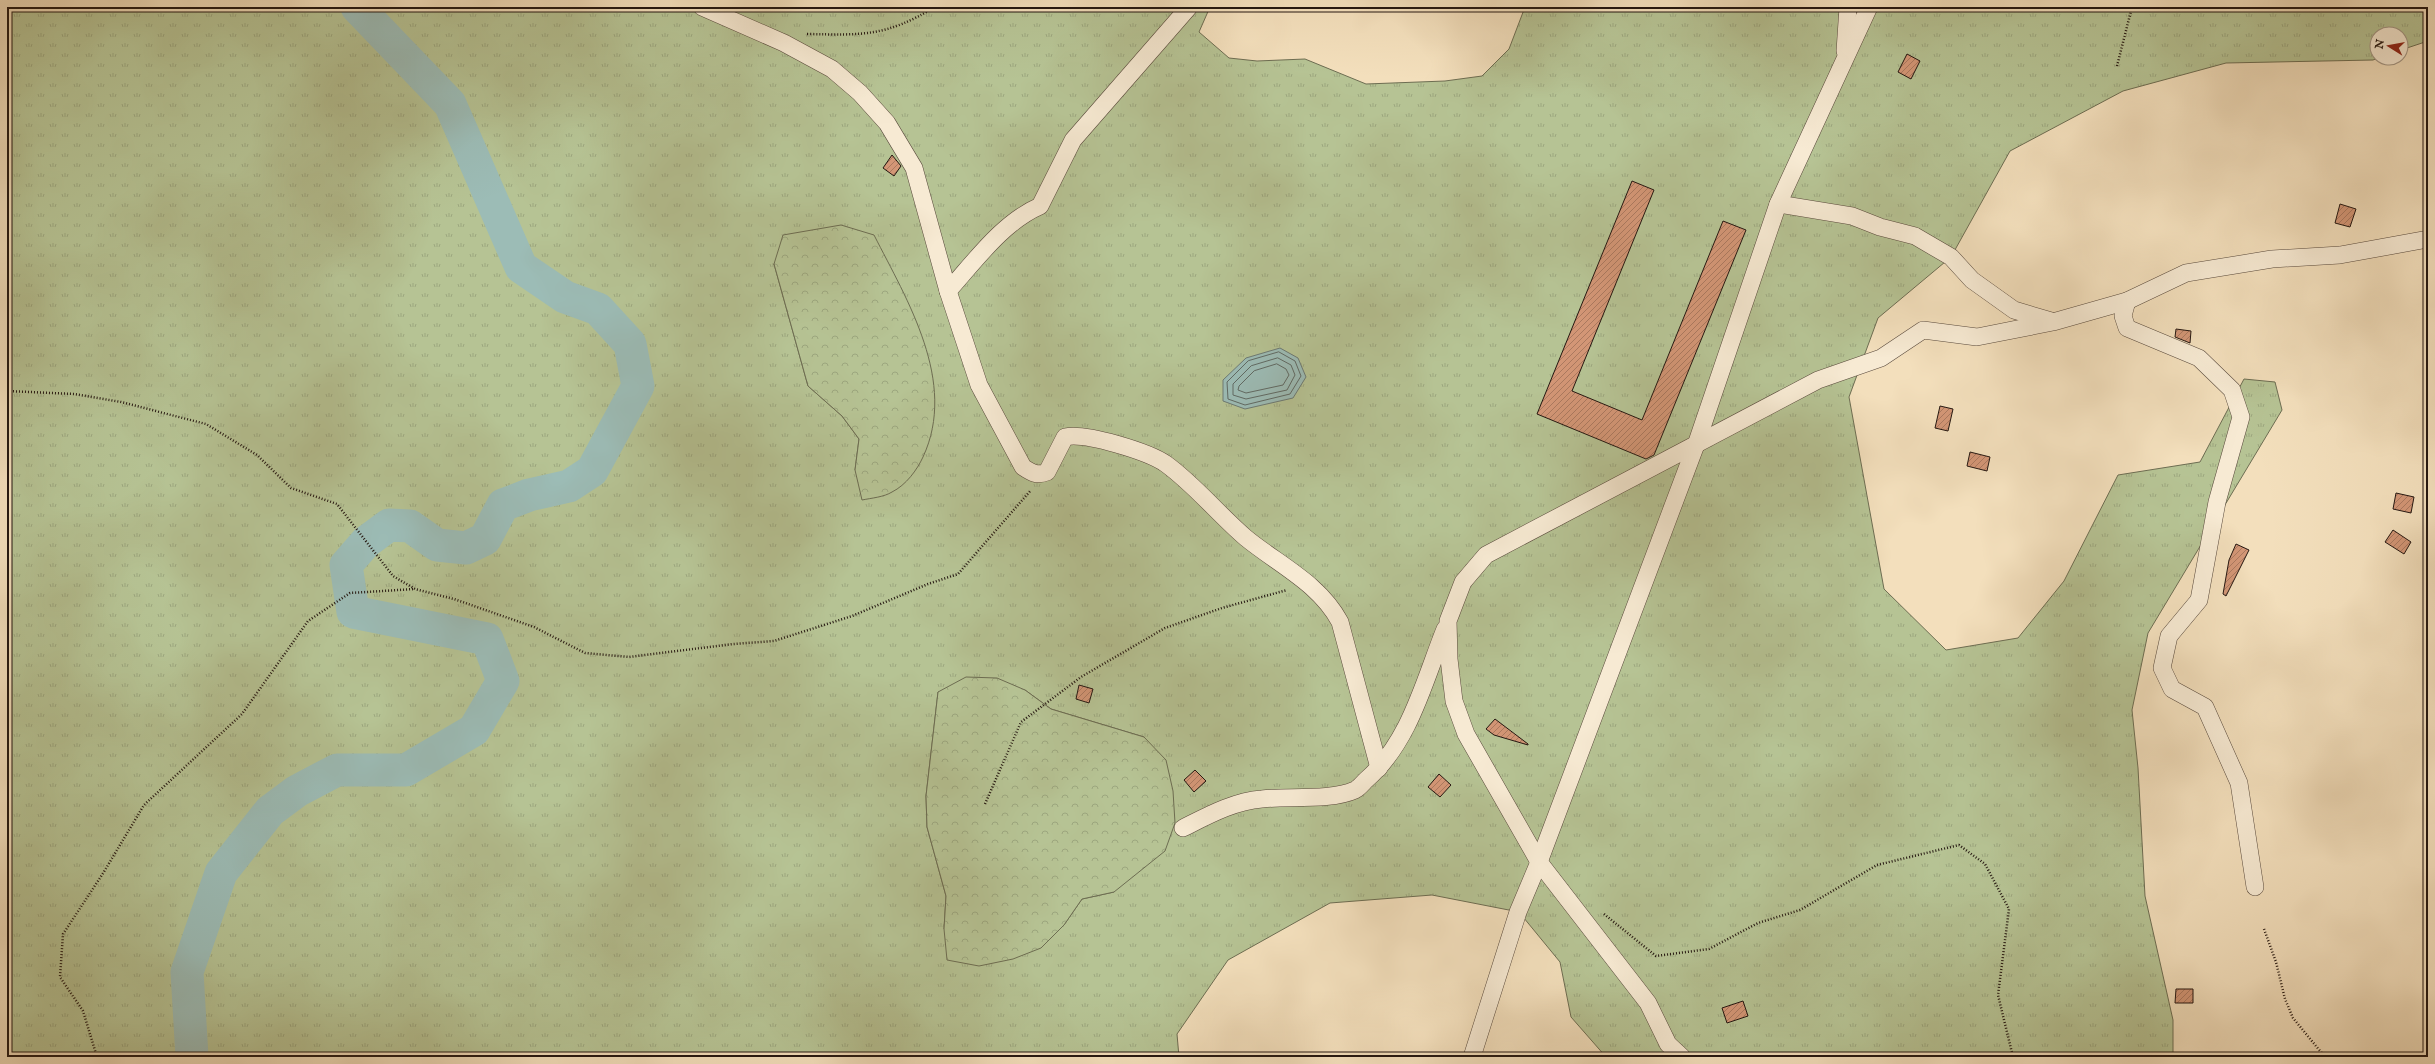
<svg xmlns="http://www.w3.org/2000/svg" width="2435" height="1064" viewBox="0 0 2435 1064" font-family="'IM FELL English',serif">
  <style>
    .grass { fill: url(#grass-tufts); stroke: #6d6d52; fill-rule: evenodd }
    .forest { fill: url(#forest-crowns); stroke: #6d6d52 }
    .water { fill: #9cbcb6; stroke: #6c7a74 }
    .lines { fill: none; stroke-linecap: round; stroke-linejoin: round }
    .shore { stroke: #606a64; stroke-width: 1 }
    .river { stroke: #9cbcb6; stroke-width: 33 }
    .building { fill: url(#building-hatch); stroke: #241711 }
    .minor-casing { stroke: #58493c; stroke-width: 18 }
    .path { stroke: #241711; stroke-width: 2.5; stroke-dasharray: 1 2; stroke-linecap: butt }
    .minor { stroke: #f7ead3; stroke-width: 17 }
  </style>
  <defs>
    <pattern id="grass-tufts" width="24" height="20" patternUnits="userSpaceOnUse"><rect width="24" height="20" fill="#b6c394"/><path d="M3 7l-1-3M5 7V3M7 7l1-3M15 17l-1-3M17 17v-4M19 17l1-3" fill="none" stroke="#9ca77f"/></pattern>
    <pattern id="forest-crowns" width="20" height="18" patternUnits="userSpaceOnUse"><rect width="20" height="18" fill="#b6c394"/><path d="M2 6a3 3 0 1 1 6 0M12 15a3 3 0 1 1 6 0" fill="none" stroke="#9ca77f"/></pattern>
    <pattern id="building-hatch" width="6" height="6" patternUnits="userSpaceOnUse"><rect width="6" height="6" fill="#d39676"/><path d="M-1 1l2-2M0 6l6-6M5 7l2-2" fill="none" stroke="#ab795f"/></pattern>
  </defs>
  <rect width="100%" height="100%" fill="#f3dfbc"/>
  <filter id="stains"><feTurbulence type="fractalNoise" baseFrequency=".005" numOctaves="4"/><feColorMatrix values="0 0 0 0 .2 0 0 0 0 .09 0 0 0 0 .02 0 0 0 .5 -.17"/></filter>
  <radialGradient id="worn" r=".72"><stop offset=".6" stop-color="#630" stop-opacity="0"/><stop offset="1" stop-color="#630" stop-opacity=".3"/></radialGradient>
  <!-- grass -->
  <path class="grass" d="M7 7H1210L1199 32 1229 58 1257 61 1305 59 1366 84 1445 81 1482 76 1509 49 1525 7H2428V41L2401 50V34H2377L2378 58 2373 60 2226 63 2123 91 2010 151 1951 257 1878 318 1849 397 1884 589 1946 650 2018 638 2064 581 2118 475 2200 462 2244 379 2275 382 2282 410 2148 633 2132 710 2138 768 2145 896 2173 1020V1057H1606L1571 1017 1560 962 1519 912 1432 895 1330 903 1228 960 1177 1034 1179 1057H7ZM774 264 892 492 855 470 859 439 842 416 808 386ZM1025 690 1051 709 1144 737 1114 892 1082 899 1064 925 944 929 946 896 927 827 926 796 938 692Z"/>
  <!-- forest -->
  <g class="forest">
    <path d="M841 225 874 235C907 300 958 382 923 457 917 470 906 485 892 492 884 497 872 498 862 500L855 470 859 439 842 416 808 386 774 264 783 235Z"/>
    <path d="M966 677 997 678 1025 690 1051 709 1144 737 1166 760 1173 791 1175 823 1165 851 1114 892 1082 899 1064 925 1041 948 1013 959 979 966 947 960 944 929 946 896 927 827 926 796 938 692Z"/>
  </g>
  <!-- water -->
  <path class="water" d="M1280 348 1298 358 1306 377 1293 398 1245 409 1223 401V380L1246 358Z"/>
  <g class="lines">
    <!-- shore -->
    <g class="shore">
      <path d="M1279 352 1295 361 1301 376 1290 394 1245 405 1228 399 1227 382 1248 361Z"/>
      <path d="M1278 358 1291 365 1295 375 1287 390 1246 399 1233 395V384L1251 366Z"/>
      <path d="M1277 364 1286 369 1289 375 1283 385 1246 393 1238 390 1239 386 1254 371Z"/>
    </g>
    <!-- river -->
    <path class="river" d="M192 1057 187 972 221 873 270 811 297 791 337 770H406L474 730 503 681 487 639 353 612 346 565 366 542 389 525 410 526 437 545 466 548 485 539 503 505 529 495 569 486 592 471 638 386 630 344 598 309 565 297 521 267 450 104 357 7"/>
  </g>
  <!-- building -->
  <g class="building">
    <path d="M1907 54 1920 61 1911 79 1898 72Z"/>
    <path d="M892 155 901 166 894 176 883 168Z"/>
    <path d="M1632 181 1654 190 1572 391 1642 420 1723 221 1746 230 1654 455 1646 459 1537 414Z"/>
    <path d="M2340 204 2356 209 2350 227 2335 223Z"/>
    <path d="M2176 329 2191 331 2190 343 2175 337Z"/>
    <path d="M1940 406 1953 409 1948 431 1935 428Z"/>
    <path d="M1970 452 1990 457 1987 471 1967 466Z"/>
    <path d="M2396 493 2414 497 2411 513 2393 509Z"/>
    <path d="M2393 530 2411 542 2404 554 2385 542Z"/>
    <path d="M2236 544 2249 550 2226 596 2223 594 2229 560Z"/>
    <path d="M1079 685 1093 689 1089 703 1076 699Z"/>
    <path d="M1495 719 1528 744V745L1494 735 1486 729Z"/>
    <path d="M1195 770 1206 781 1194 792 1184 780Z"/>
    <path d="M1439 774 1451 785 1440 797 1428 787Z"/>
    <path d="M2176 989H2193V1003H2175Z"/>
    <path d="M1743 1001 1748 1016 1727 1023 1722 1008Z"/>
  </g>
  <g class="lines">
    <defs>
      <g id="minor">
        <path d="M702 7 784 43 832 69 860 93 887 123 914 168 948 291 979 385 1023 467C1032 473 1037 476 1047 472L1065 437C1085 432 1149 452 1166 464 1195 485 1219 515 1246 538 1279 565 1319 583 1340 622L1379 768"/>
        <path d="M1845 51 1848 7"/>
        <path d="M1778 204 1852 216 1880 227 1915 236 1951 257 1972 280 2014 310 2051 321"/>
        <path d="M948 291C975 261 1003 222 1040 206L1073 140 1189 7"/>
        <path d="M2127 301 2123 316 2127 328 2199 358 2232 390 2241 417 2217 502 2199 600 2169 636 2162 668 2172 689 2205 707 2239 783 2255 887"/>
        <path d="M1183 828C1207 816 1234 801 1262 799 1288 796 1331 801 1355 790 1359 788 1363 783 1366 780 1410 742 1424 681 1445 629"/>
        <path d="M1472 1057 1518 912 1539 862 1697 442 1778 204 1869 7"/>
        <path d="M1682 1057 1668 1044 1648 1003 1539 862 1466 734 1454 701 1449 659 1448 621 1463 582 1486 555 1818 380 1881 358 1923 330 1977 337 2053 322 2127 301 2186 273 2272 259 2340 255 2428 239"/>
      </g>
    </defs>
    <!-- minor casing -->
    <use href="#minor" class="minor-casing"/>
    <!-- path -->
    <g class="path">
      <path d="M807 34C863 35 885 37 935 7"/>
      <path d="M2117 66 2132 7"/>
      <path d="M7 391 74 394 121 402 206 424 257 455 291 488 337 504 393 576 415 589 454 599 534 627 585 653 629 657 733 644 774 641 852 616 928 584 958 574 1031 490"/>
      <path d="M985 804 1021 722 1081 677 1165 628 1222 608 1287 590"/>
      <path d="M1604 914 1656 956 1709 949 1758 923 1800 910 1877 865 1959 845 1985 864 2009 909 1998 995 2013 1057"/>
      <path d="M2264 929 2276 962 2285 999 2293 1018 2325 1057"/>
      <path d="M97 1057 83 1011 60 977 63 934 102 875 144 805 242 714 308 621 350 593 415 589"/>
    </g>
    <!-- minor -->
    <use href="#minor" class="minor"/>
  </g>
  <!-- margin -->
  <rect width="2435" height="1064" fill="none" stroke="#f3dfbc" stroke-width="24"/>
  <rect x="8" y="8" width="2419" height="1048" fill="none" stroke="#241711" stroke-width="2"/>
  <rect x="12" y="12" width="2411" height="1040" fill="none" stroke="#241711"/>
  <!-- north arrow -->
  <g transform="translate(2389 46) rotate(281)"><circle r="19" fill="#f7ead3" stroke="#a39685"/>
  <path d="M0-3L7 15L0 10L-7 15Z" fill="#8f2418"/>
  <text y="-6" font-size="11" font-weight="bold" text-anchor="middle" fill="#241711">N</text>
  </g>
  <rect width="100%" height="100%" filter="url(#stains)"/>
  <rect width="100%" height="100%" fill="url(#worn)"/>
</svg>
